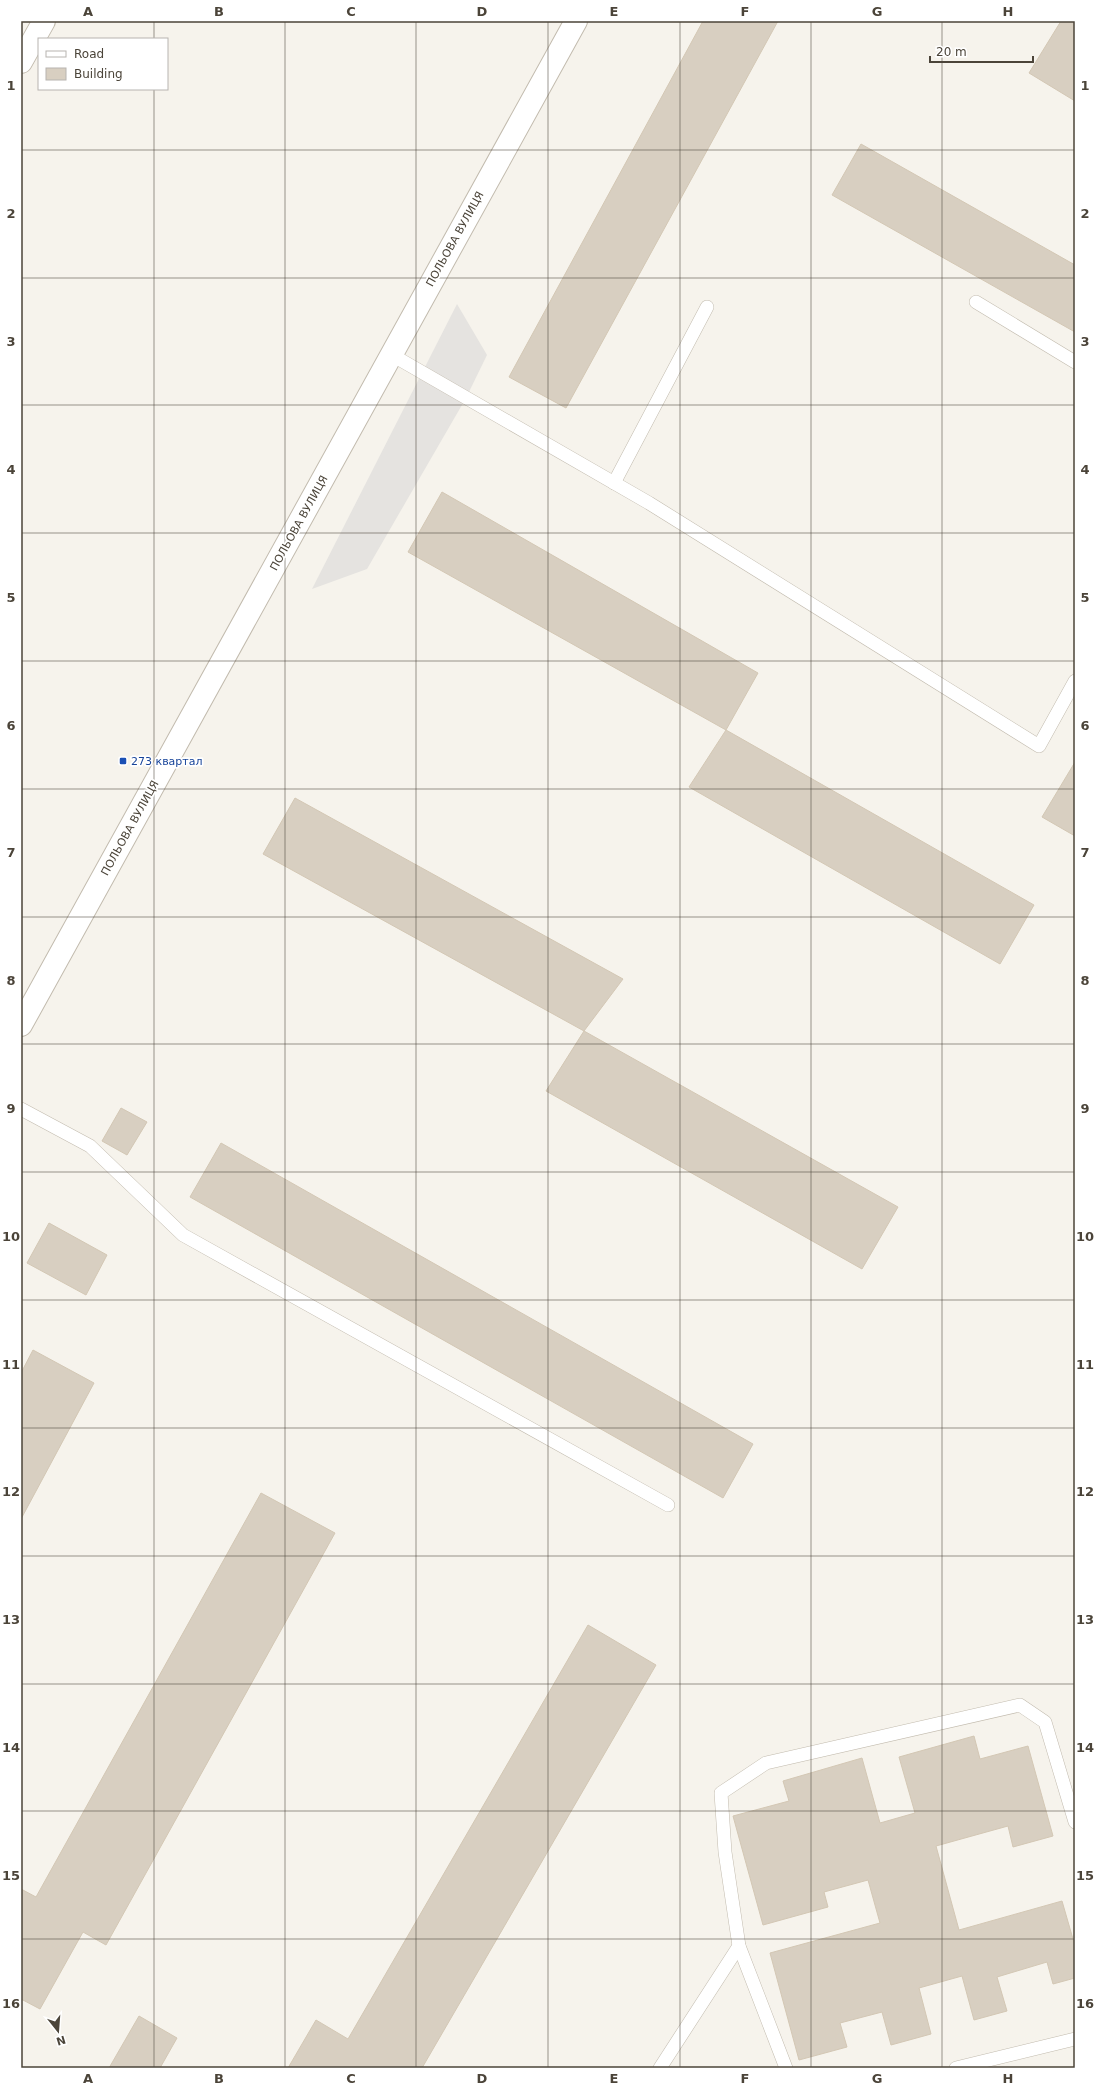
<svg xmlns="http://www.w3.org/2000/svg" width="1096" height="2089" viewBox="0 0 1096 2089" font-family="'DejaVu Sans',sans-serif">
  <style>
    .parking { fill: #e5e3e0 }
    .building { fill: #d8cfc1; stroke: #d3c7b4 }
    .lines { fill: none; stroke-linecap: round; stroke-linejoin: round }
    .service-casing { stroke: #c2bbae; stroke-width: 14 }
    .minor-casing { stroke: #c2bbae; stroke-width: 24 }
    .service { stroke: #fff; stroke-width: 13 }
    .minor { stroke: #fff; stroke-width: 22 }
    .grid { fill: none; stroke: #4b4439; stroke-width: 1; stroke-opacity: 0.55 }
    .transit-dot { fill: #1a4fb4; stroke: #fff; stroke-width: 1.5 }
    .labels { text-anchor: middle; dominant-baseline: central; stroke-width: 3.5; stroke-linejoin: round; paint-order: stroke }
    .street-label { font-size: 11px; fill: #4b4439; stroke: #fff }
    .transit-label { font-size: 11px; fill: #164399; stroke: #fff; text-anchor: start }
    .neatline { fill: none; stroke: #4b4439; stroke-width: 1.5 }
    .grid-label { font-size: 13px; text-anchor: middle; font-weight: bold; fill: #4b4439 }
  </style>
  <rect width="100%" height="100%" fill="#f6f3ec"/>
  <!-- parking -->
  <path class="parking" d="M457 304 487 355 466 398 367 569 312 589Z"/>
  <!-- building -->
  <g class="building">
    <path d="M703 21H778L566 408 509 377Z"/>
    <path d="M1061 21H1075V101L1029 73Z"/>
    <path d="M861 144 1075 265V332L832 195Z"/>
    <path d="M442 492 758 673 726 730 408 552Z"/>
    <path d="M726 730 1034 905 1000 964 689 787Z"/>
    <path d="M1075 762V836L1042 817Z"/>
    <path d="M295 798 623 979 584 1031 263 854Z"/>
    <path d="M584 1031 898 1207 862 1269 546 1091Z"/>
    <path d="M121 1108 147 1122 127 1155 102 1141Z"/>
    <path d="M221 1143 753 1444 723 1498 190 1197Z"/>
    <path d="M49 1223 107 1255 86 1295 27 1263Z"/>
    <path d="M33 1350 94 1383 21 1519V1373Z"/>
    <path d="M261 1493 335 1533 106 1945 83 1932 40 2009 21 1999V1889L36 1897Z"/>
    <path d="M588 1625 656 1665 422 2068H288L316 2020 348 2039Z"/>
    <path d="M974 1736 980 1759 1028 1746 1053 1836 1013 1847 1008 1826 936 1846 959 1930 1062 1901 1075 1946V1978L1053 1984 1047 1962 997 1977 1007 2011 974 2020 962 1976 919 1988 931 2034 891 2045 882 2012 840 2023 847 2047 799 2060 770 1953 880 1923 868 1880 824 1892 828 1907 763 1925 733 1816 789 1801 783 1781 862 1758 880 1823 915 1813 899 1757Z"/>
    <path d="M139 2016 177 2038 160 2068H109Z"/>
  </g>
  <g class="lines">
    <defs>
      <g id="service">
        <path d="M976 302 1075 362"/>
        <path d="M392 355 649 503 1039 746 1075 681"/>
        <path d="M614 483 707 307"/>
        <path d="M21 1109 90 1146 183 1235 668 1505"/>
        <path d="M660 2068 739 1946"/>
        <path d="M786 2068 739 1946 725 1852 721 1793 766 1763 1020 1705 1045 1722 1075 1822"/>
        <path d="M956 2068 1075 2039"/>
      </g>
      <g id="minor">
        <path d="M21 62 44 21"/>
        <path d="M21 1025 576 21"/>
      </g>
    </defs>
    <!-- service casing -->
    <use href="#service" class="service-casing"/>
    <!-- minor casing -->
    <use href="#minor" class="minor-casing"/>
    <!-- service -->
    <use href="#service" class="service"/>
    <!-- minor -->
    <use href="#minor" class="minor"/>
  </g>
  <!-- grid -->
  <path class="grid" d="M154 21V39M285 21V2068M416 21V2068M548 21V2068M680 21V2068M811 21V2068M942 21V2068M154 89V2068M21 150H1075M21 278H1075M21 405H1075M21 533H1075M21 661H1075M21 789H1075M21 917H1075M21 1044H1075M21 1172H1075M21 1300H1075M21 1428H1075M21 1556H1075M21 1684H1075M21 1811H1075M21 1939H1075"/>
  <!-- markers -->
  <rect class="transit-dot" x="119" y="757" width="8" height="8" rx="2"/>
  <g class="labels">
    <!-- street labels -->
    <g class="street-label">
      <text transform="translate(455 239) rotate(-61)">ПОЛЬОВА ВУЛИЦЯ</text>
      <text transform="translate(299 523) rotate(-61)">ПОЛЬОВА ВУЛИЦЯ</text>
      <text transform="translate(130 828) rotate(-61)">ПОЛЬОВА ВУЛИЦЯ</text>
    </g>
    <!-- transit labels -->
    <g class="transit-label">
      <text x="131" y="761">273 квартал</text>
    </g>
  </g>
  <!-- border -->
  <rect width="1096" height="2089" fill="none" stroke="#ffffff" stroke-width="44"/>
  <!-- legend -->
  <rect x="38" y="38" width="130" height="52" fill="#ffffff" stroke="#b7b4b0"/>
  <rect x="46" y="51" width="20" height="6" fill="#ffffff" stroke="#b7b4b0"/>
  <text x="74" y="58" font-size="12" fill="#4b4439">Road</text>
  <rect x="46" y="68" width="20" height="12" fill="#d8cfc1" stroke="#b7b4b0"/>
  <text x="74" y="78" font-size="12" fill="#4b4439">Building</text>
  <!-- north arrow -->
  <g transform="translate(58 2031) rotate(163)" stroke="#ffffff" stroke-width="3" paint-order="stroke">
  <path d="M0-3L7 15L0 10L-7 15Z" fill="#4b4439"/>
  <text y="-6" font-size="11" font-weight="bold" text-anchor="middle" fill="#4b4439">N</text>
  </g>
  <!-- scale -->
  <path d="M930 56v6h103v-6" fill="none" stroke="#4b4439" stroke-width="2"/>
  <text x="936" y="56" font-size="12" fill="#4b4439" stroke="#ffffff" stroke-width="3" paint-order="stroke">20 m</text>
  <rect x="22" y="22" width="1052" height="2045" class="neatline"/>
  <g class="grid-label">
    <text x="88" y="16">A</text>
    <text x="219" y="16">B</text>
    <text x="351" y="16">C</text>
    <text x="482" y="16">D</text>
    <text x="614" y="16">E</text>
    <text x="745" y="16">F</text>
    <text x="877" y="16">G</text>
    <text x="1008" y="16">H</text>
    <text x="11" y="90">1</text>
    <text x="1085" y="90">1</text>
    <text x="11" y="218">2</text>
    <text x="1085" y="218">2</text>
    <text x="11" y="346">3</text>
    <text x="1085" y="346">3</text>
    <text x="11" y="474">4</text>
    <text x="1085" y="474">4</text>
    <text x="11" y="602">5</text>
    <text x="1085" y="602">5</text>
    <text x="11" y="730">6</text>
    <text x="1085" y="730">6</text>
    <text x="11" y="857">7</text>
    <text x="1085" y="857">7</text>
    <text x="11" y="985">8</text>
    <text x="1085" y="985">8</text>
    <text x="11" y="1113">9</text>
    <text x="1085" y="1113">9</text>
    <text x="11" y="1241">10</text>
    <text x="1085" y="1241">10</text>
    <text x="11" y="1369">11</text>
    <text x="1085" y="1369">11</text>
    <text x="11" y="1496">12</text>
    <text x="1085" y="1496">12</text>
    <text x="11" y="1624">13</text>
    <text x="1085" y="1624">13</text>
    <text x="11" y="1752">14</text>
    <text x="1085" y="1752">14</text>
    <text x="11" y="1880">15</text>
    <text x="1085" y="1880">15</text>
    <text x="11" y="2008">16</text>
    <text x="1085" y="2008">16</text>
    <text x="88" y="2083">A</text>
    <text x="219" y="2083">B</text>
    <text x="351" y="2083">C</text>
    <text x="482" y="2083">D</text>
    <text x="614" y="2083">E</text>
    <text x="745" y="2083">F</text>
    <text x="877" y="2083">G</text>
    <text x="1008" y="2083">H</text>
  </g>
</svg>
